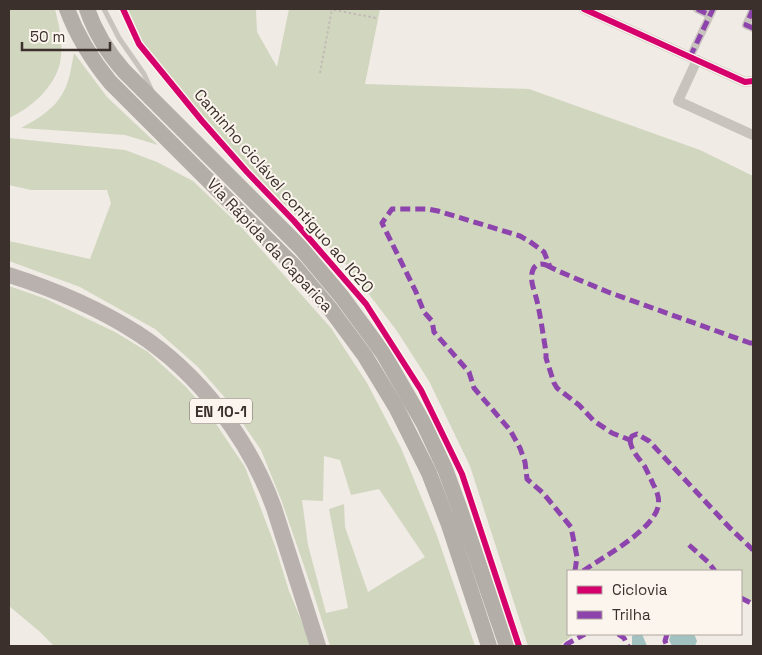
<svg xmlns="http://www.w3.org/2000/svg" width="762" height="655" viewBox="0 0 762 655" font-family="'Space Grotesk',sans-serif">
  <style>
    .green { fill: #d1d6bf; fill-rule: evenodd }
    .water { fill: #a1c2c1 }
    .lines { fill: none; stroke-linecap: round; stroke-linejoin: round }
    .path { stroke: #c2bbb6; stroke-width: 2; stroke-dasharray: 2.5 2.5; stroke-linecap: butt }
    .service { stroke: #c9c3be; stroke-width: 5 }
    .pedestrian { stroke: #c9c3be; stroke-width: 8 }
    .minor { stroke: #c9c3be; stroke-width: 10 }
    .primary { stroke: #b8b1ad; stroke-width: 16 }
    .trunk { stroke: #b4aea8; stroke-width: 16 }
    .quiet { stroke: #8e44ad; stroke-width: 5; stroke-dasharray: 10 5; stroke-linecap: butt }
    .cycleway-casing { stroke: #fbf5ee; stroke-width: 9 }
    .cycleway { stroke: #d6006c; stroke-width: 6 }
    .labels { text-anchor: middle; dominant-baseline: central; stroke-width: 4; stroke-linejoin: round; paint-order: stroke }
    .shield { fill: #fbf5ee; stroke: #756b66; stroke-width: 1 }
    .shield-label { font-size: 15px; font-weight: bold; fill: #3b302b }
    .street-label { font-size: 16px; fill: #3b302b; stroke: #fbf5ee }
  </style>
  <rect width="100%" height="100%" fill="#f0ebe5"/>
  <!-- green -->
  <g class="green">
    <path d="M9 9H55C59 26 64 45 60 63 54 88 31 108 9 118Z"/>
    <path d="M125 9H256L257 32 277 67 289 9H380L365 84 529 89 700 150 753 176V602L741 597V571H568V634H574L559 646H528L470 466 429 381 397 331 345 263 253 174 151 56 128 17Z"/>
    <path d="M74 53 107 97 158 145 125 135 21 128C34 121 51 111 59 99 69 86 71 69 74 53Z"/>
    <path d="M9 138 125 150 157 162 193 181 243 229 331 328 367 383 401 448 436 533 475 646H330L312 589 282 502 261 450 227 400 198 367 155 329 80 287 9 261V241L90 259 111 203 107 190H31L9 185ZM324 456 340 460 351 495 379 489 425 557 368 592 345 527 344 504 329 509 348 608 326 613 308 545 302 500 323 501Z"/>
    <path d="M9 286 46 299 115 332 148 352 186 387 208 412 245 467 275 546 289 591 312 646H54L39 631 9 606Z"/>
  </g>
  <!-- water -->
  <g class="water">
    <path d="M637 634H642L647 646H632V636Z"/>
    <path d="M671 634H694L697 641 695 646H672L669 640Z"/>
  </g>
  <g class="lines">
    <!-- path -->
    <g class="path">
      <path d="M329 9 376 18"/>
      <path d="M320 73 332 9"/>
    </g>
    <!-- service -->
    <path class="service" d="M104 9 119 38 144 74 151 89"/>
    <!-- pedestrian -->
    <g class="pedestrian">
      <path d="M697 9 710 15"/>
      <path d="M753 9 746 25 753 28"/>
      <path d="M690 57 713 9"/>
    </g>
    <!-- minor -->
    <g class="minor">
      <path d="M584 9 745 82 753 81"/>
      <path d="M697 60 678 101 753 135"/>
    </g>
    <!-- primary -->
    <path class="primary" d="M9 275C53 289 98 308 137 333 199 373 249 439 274 508L318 646"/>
    <!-- trunk -->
    <g class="trunk">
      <path d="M67 9C77 36 92 60 110 82L295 267 331 310 365 356 396 407 429 473 449 525 489 646"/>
      <path d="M87 9C95 32 108 53 124 71L301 248 342 297 383 353 424 424 445 469 459 507 507 646"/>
    </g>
    <!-- quiet -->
    <g class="quiet">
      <path d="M697 9 710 15"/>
      <path d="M753 9 746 25 753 28"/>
      <path d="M690 57 713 9"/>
      <path d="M550 267C542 262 534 263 532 273 530 282 535 292 537 301 541 318 543 335 546 352V358L554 383 557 388 579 405 594 421 612 433 630 440"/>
      <path d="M630 440 632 436 637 434 649 441 730 528 753 550"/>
      <path d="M689 545 708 562 715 571"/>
      <path d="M575 571 577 557 571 527 543 493 527 479 525 462 520 448 510 430 474 388 469 372 434 332 432 321 424 312 416 292 382 223 392 209H428L438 211 520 236 529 241 544 252 550 267 558 271 608 292 750 343H753"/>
      <path d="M583 571C603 557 652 531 658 507 660 499 657 491 653 484 651 479 648 473 645 467 639 458 631 451 630 440"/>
      <path d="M741 598 753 604"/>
      <path d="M618 634 624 638 628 646"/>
      <path d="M667 634 665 641 667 646"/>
      <path d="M565 646 567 644 585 634"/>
    </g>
    <defs>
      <g id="cycleway">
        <path d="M123 9 139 44 202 121 247 172 294 221 366 304 421 390 462 474 519 646"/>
        <path d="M584 9 745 82 753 81"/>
      </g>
    </defs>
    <!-- cycleway casing -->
    <use href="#cycleway" class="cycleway-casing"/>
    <!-- cycleway -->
    <use href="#cycleway" class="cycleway"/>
  </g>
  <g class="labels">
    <!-- shield labels -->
    <rect class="shield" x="190" y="398.5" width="62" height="25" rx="4"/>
    <g class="shield-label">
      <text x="221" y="411">EN 10-1</text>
    </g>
    <!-- street labels -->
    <g class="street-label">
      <text transform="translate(284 191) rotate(49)">Caminho ciclável contíguo ao IC20</text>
      <text transform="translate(270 245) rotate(47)">Via Rápida da Caparica</text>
    </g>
  </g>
  <!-- border -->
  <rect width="762" height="655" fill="none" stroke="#3b302b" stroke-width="20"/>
  <!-- legend -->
  <rect x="567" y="570" width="175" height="65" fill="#fbf5ee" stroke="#aea6a0"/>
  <rect x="577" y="586" width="25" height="8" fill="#d6006c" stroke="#aea6a0"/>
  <text x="612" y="595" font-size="15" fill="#3b302b">Ciclovia</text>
  <rect x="577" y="611" width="25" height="8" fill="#8e44ad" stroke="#aea6a0"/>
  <text x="612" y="620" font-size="15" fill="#3b302b">Trilha</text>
  <!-- scale -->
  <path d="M22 42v8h88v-8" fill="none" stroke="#3b302b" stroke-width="2.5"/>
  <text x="30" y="42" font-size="15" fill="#3b302b" stroke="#fbf5ee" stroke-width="4" paint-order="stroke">50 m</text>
</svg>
